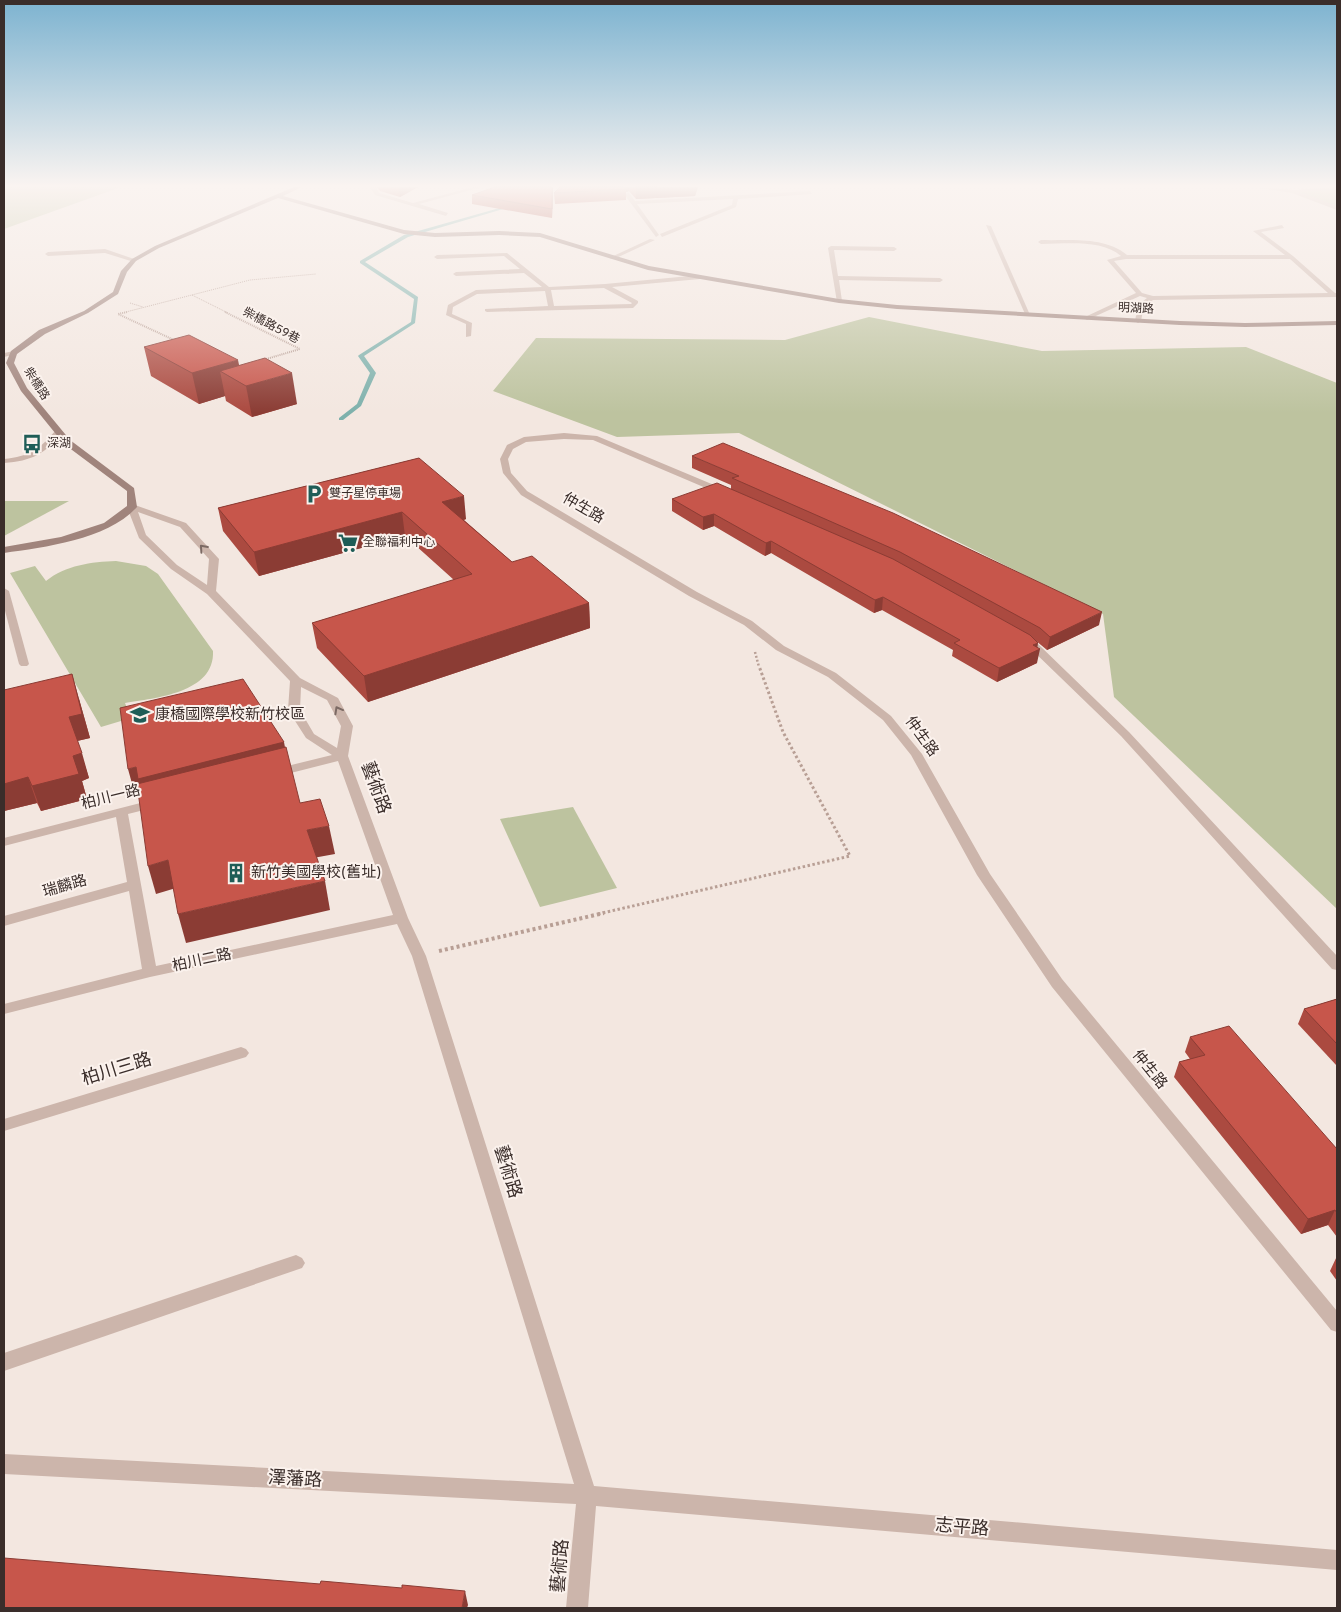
<svg xmlns="http://www.w3.org/2000/svg" width="1341" height="1612" viewBox="0 0 1341 1612" font-family="Overpass,'Noto Sans TC',sans-serif">
  <style>
    .green { fill: #bdc39f }
    .lines { fill: none; stroke-linecap: round; stroke-linejoin: round }
    .stream { fill: #7eb1ac; fill-rule: evenodd }
    .path-far4 { stroke: #b89f95; stroke-width: 1; stroke-dasharray: 1 1; stroke-linecap: butt }
    .path-far3 { stroke: #b89f95; stroke-width: 2; stroke-dasharray: 1 1; stroke-linecap: butt }
    .path-far2 { stroke: #b89f95; stroke-width: 2.5; stroke-dasharray: 2 2; stroke-linecap: butt }
    .path-far1 { stroke: #b89f95; stroke-width: 3; stroke-dasharray: 2.5 2.5; stroke-linecap: butt }
    .path { stroke: #b89f95; stroke-width: 4; stroke-dasharray: 3 3; stroke-linecap: butt }
    .lane { fill: #ccb5ab; fill-rule: evenodd }
    .street { fill: #ccb5ab; fill-rule: evenodd }
    .secondary { fill: #a0847c; fill-rule: evenodd }
    .wall { fill: #ab4a40 }
    .shaded-wall { fill: #8b3c34 }
    .building { fill: #c7564b; stroke: #8b3c34 }
    .oneway { stroke: #7c6a64 }
    .labels { text-anchor: middle; dominant-baseline: central; stroke-width: 4; stroke-linejoin: round; paint-order: stroke }
    .far-street-label { font-size: 12px; fill: #3a2d2a; stroke: #fbf2ed }
    .far-poi-label { font-size: 12px; fill: #3a2d2a; stroke: #fbf2ed; text-anchor: start }
    .street-label { font-size: 15px; fill: #3a2d2a; stroke: #fbf2ed }
    .poi-label { font-size: 15px; fill: #3a2d2a; stroke: #fbf2ed; text-anchor: start }
    .near-street-label { font-size: 18px; fill: #3a2d2a; stroke: #fbf2ed }
  </style>
  <rect width="100%" height="100%" fill="#f3e7e0"/>
  <!-- green -->
  <g class="green">
    <path d="M4 187H121L4 229Z"/>
    <path d="M1337 187V208L1293 191Z"/>
    <path d="M869 317 1042 351 1246 347 1337 383V909L1114 697 1103 614 739 433 617 437 493 391 536 338 785 340Z"/>
    <path d="M4 501H69L4 536Z"/>
    <path d="M116 561 146 566 158 574 213 651C215 693 155 698 125 703L131 718 101 727 10 573 35 566 46 581C66 565 91 562 116 561Z"/>
    <path d="M573 807 617 888 540 907 500 819Z"/>
  </g>
  <g class="lines">
    <!-- stream -->
    <path class="stream" d="M510 205 513 206 408 237 365 262 418 297 415 323 364 356 376 373 361 406 343 420H339V418L357 404 370 373 358 356 359 355 411 322 414 299 360 263V261L404 235Z"/>
    <!-- path-far4 -->
    <g class="path-far4">
      <path d="M192 295 228 313"/>
      <path d="M130 303 143 307"/>
      <path d="M122 313 250 280 316 274"/>
    </g>
    <!-- path-far3 -->
    <g class="path-far3">
      <path d="M127 312 118 314 174 340"/>
      <path d="M225 312 300 349 263 360"/>
    </g>
    <!-- path-far2 -->
    <path class="path-far2" d="M755 652 759 667"/>
    <!-- path-far1 -->
    <path class="path-far1" d="M598 914 850 856 783 732 759 666"/>
    <!-- path -->
    <path class="path" d="M439 951 604 913"/>
    <!-- lane -->
    <g class="lane">
      <path d="M810 191 812 194 738 199 736 207 662 237 660 234 732 205 733 199 637 204 659 235 656 237 624 194 629 193 635 201Z"/>
      <path d="M986 225 991 226 1030 315 1025 314Z"/>
      <path d="M1282 225 1284 228 1261 232 1293 256 1335 293H1337V297L1153 300 1144 306 1141 321 1138 323 1135 321 1138 305 1147 298 1140 296 1087 320 1084 318 1085 317 1136 293 1107 260 1121 256C1101 239 1066 244 1041 244L1038 242 1041 240C1069 241 1104 236 1127 255H1285L1253 231ZM1126 259H1290L1328 293 1153 296 1142 293 1114 261Z"/>
      <path d="M650 239 655 240 614 259 609 258Z"/>
      <path d="M831 246 894 247 897 249 894 251 834 250 838 276 940 278 943 280 940 282 839 280 842 301 837 302 828 248Z"/>
      <path d="M105 249 137 260 134 262 105 253 48 256 45 254 48 252Z"/>
      <path d="M507 253 549 287 605 284 700 275 703 277 700 279 612 287 638 301V303L633 308 487 312 485 311V309L548 306 545 291 477 294 453 307 452 314 472 323 471 336 466 337V324L446 315 448 305 476 290 542 287 524 273 456 276 453 274 456 272 520 269 504 256 437 259 434 257 437 255ZM604 288 632 303 631 304 554 306 551 290Z"/>
      <path d="M14 351 17 353 16 354 4 357V353Z"/>
      <path d="M56 430 63 432C45 454 32 461 4 463V459C30 456 39 450 56 430Z"/>
      <path d="M4 588 9 591 29 664 27 666H21L19 664 4 607Z"/>
    </g>
    <!-- street -->
    <g class="street">
      <path d="M370 187H376L379 193 413 203 473 187H482L419 204 448 213 446 216 375 195Z"/>
      <path d="M1254 187 1295 190 1337 187V189L1301 192 1337 206V210L1292 193Z"/>
      <path d="M564 433 597 436 726 490V494H720L593 440 564 439 526 442 513 449 508 459 511 473 527 491 697 592 752 621 784 646 836 673 891 716 922 754 990 874 1062 979 1337 1311V1332L1331 1330 1052 987 977 875 911 755 883 720 828 677 776 650 744 625 689 596 521 495 503 473 500 459 507 445 524 437Z"/>
      <path d="M132 504 186 523 219 559 216 591 300 678 338 698 353 726 348 756 408 918 426 956 594 1486 1337 1550V1570L596 1506 588 1608H566L576 1504 4 1474V1454L574 1484 412 956 397 924 150 977 4 1014V1004L142 969 129 891 4 926V916L127 882 116 817 4 846V838L156 799 162 803 160 806 128 814 156 966 393 915 338 761 275 777 269 773 271 770 332 755 306 738 288 710 290 681 207 594 171 569 139 538 127 507ZM138 512 180 527 209 559 207 585 177 565 146 535ZM301 687 327 700 341 726 337 748 314 734 300 710Z"/>
      <path d="M1026 638 1037 643 1129 732 1337 956V970L1332 969 1121 736 1029 647 1021 641Z"/>
      <path d="M241 1047 246 1049 249 1053 246 1057 4 1131V1119Z"/>
      <path d="M296 1255 302 1258 305 1263 302 1268 4 1371V1353Z"/>
    </g>
    <!-- secondary -->
    <path class="secondary" d="M294 187H302L283 196 404 230 435 233 499 231 540 233 649 266 839 299 897 305 1180 321 1245 323 1337 321V325L1245 327 1180 325 897 309 839 303 648 270 540 237 499 235 435 237 404 234 278 198 159 248 136 261 127 272 118 294 88 313 45 334 17 354 14 363 27 388 70 440 134 488 137 507C107 540 45 547 4 553V547L61 537 104 523 127 506V491L64 444 21 391 6 363 11 351 39 330 84 311 113 292 121 271 132 259 155 246Z"/>
  </g>
  <!-- wall -->
  <g class="wall">
    <path d="M377 187H418L400 197 380 191Z"/>
    <path d="M553 187 552 218 472 204V195Z"/>
    <path d="M560 187H698L695 196 636 199 629 191 626 192V200L555 204 554 193Z"/>
    <path d="M144 347 239 365 297 404 252 417 226 401 225 396 199 404 151 376Z"/>
    <path d="M692 456 1099 625 1047 650 1035 640 1037 648V663L997 682 952 656 953 650 882 610 874 613 771 553 765 556 714 526 703 530 672 511V499L731 489V485L692 468Z"/>
    <path d="M419 458 466 519 464 520 512 562 589 603 590 628 368 702 317 648 312 623 454 580 405 536 259 576 223 531 218 508Z"/>
    <path d="M4 690 79 699 90 738 77 741 89 778 82 781 87 799 41 811 37 803 4 811Z"/>
    <path d="M1337 999V1066L1298 1024 1304 1009Z"/>
    <path d="M1190 1037 1337 1149V1237L1328 1225 1301 1234 1174 1077 1179 1062 1190 1059 1185 1052Z"/>
    <path d="M1337 1256V1281L1330 1271Z"/>
  </g>
  <!-- shaded-wall -->
  <g class="shaded-wall">
    <path d="M402 187H418L400 197 399 189Z"/>
    <path d="M552 187H553L552 218Z"/>
    <path d="M622 187H629V191L626 192V189Z"/>
    <path d="M657 187H698L695 196 636 199V188Z"/>
    <path d="M238 360 243 384 220 371 225 396 199 404 192 373Z"/>
    <path d="M292 373 297 404 252 417 246 386Z"/>
    <path d="M464 496 466 519 445 525 442 502Z"/>
    <path d="M402 512 405 536 259 576 254 552Z"/>
    <path d="M714 514V526L703 530V517Z"/>
    <path d="M771 541V553L765 556 766 543Z"/>
    <path d="M883 597 882 610 874 613 875 600Z"/>
    <path d="M589 603 590 628 368 702 364 676Z"/>
    <path d="M1102 612 1099 625 1047 650 1050 637Z"/>
    <path d="M1038 643 1037 650 1040 649 1037 663 997 682 999 668 1033 645Z"/>
    <path d="M72 674 90 738 77 741 69 717Z"/>
    <path d="M284 742 288 763 134 791 128 769 136 767Z"/>
    <path d="M82 753 89 778 82 781 87 799 41 811 32 786 73 756Z"/>
    <path d="M28 777 37 803 4 811V784Z"/>
    <path d="M329 826 335 854 313 858 307 830Z"/>
    <path d="M168 860 176 888 156 894 148 866Z"/>
    <path d="M325 881 330 910 186 943 178 914Z"/>
    <path d="M1335 1210 1328 1225 1301 1234 1308 1219Z"/>
    <path d="M465 1591 468 1605 467 1608H462Z"/>
  </g>
  <!-- building -->
  <g class="building">
    <path d="M495 187H552V209L472 195Z"/>
    <path d="M560 187H624L626 189 554 193Z"/>
    <path d="M635 187H657L636 188Z"/>
    <path d="M189 335 238 360 192 373 144 347Z"/>
    <path d="M265 358 292 373 246 386 220 371Z"/>
    <path d="M723 443 893 513 1102 612 1050 637 1040 628 900 552 732 478 739 476 692 456Z"/>
    <path d="M419 458 464 496 442 502 512 562 532 556 589 603 364 676 312 623 472 574 402 512 254 552 218 508Z"/>
    <path d="M717 483 893 559 1030 635 1038 643 1033 645 1040 649 999 668 954 643 960 640 883 597 875 600 771 541 766 543 714 514 703 517 672 499Z"/>
    <path d="M72 674 82 714 69 717 82 753 73 756 79 774 32 786 28 777 4 784V690Z"/>
    <path d="M243 679 284 742 138 779 136 767 128 769 120 708Z"/>
    <path d="M286 747 300 803 320 799 329 826 307 830 325 881 178 914 168 860 148 866 137 784Z"/>
    <path d="M1337 999V1044L1304 1009Z"/>
    <path d="M1229 1026 1337 1149V1213L1335 1210 1308 1219 1179 1062 1205 1055 1190 1037Z"/>
    <path d="M4 1558 320 1584 321 1581 402 1588V1585L465 1591 462 1608H4Z"/>
  </g>
  <!-- one-way arrows -->
  <defs><path id="oneway-chevron" d="M-2-3.5L2.5 0L-2 3.5" fill="none" stroke-width="1.6" stroke-linecap="round" stroke-linejoin="round" transform="scale(1.25)"/></defs>
  <g class="oneway">
    <use href="#oneway-chevron" transform="translate(203 548) rotate(-132)"/>
    <use href="#oneway-chevron" transform="translate(338 710) rotate(-119)"/>
  </g>
  <!-- sky -->
  <linearGradient id="sky" x2="0" y2="1"><stop stop-color="#7db3d0"/><stop offset="0.45" stop-color="#faf4f1"/><stop offset="1" stop-color="#faf4f1" stop-opacity="0"/></linearGradient>
  <rect width="1341" height="413" fill="url(#sky)"/>
  <!-- icons -->
  <defs>
    <symbol id="bus-bare" viewBox="-9 -9 18 18"><path d="M-5-6H5V4H4V6H2V4H-2V6H-4V4H-5ZM-3.5-4V0h7V-4ZM-3.5 1.2v1.5H-2V1.2ZM2 1.2v1.5H3.5V1.2Z" fill="#1f5d57" stroke="#fbf2ed" stroke-width="2.5" paint-order="stroke"/></symbol>
    <symbol id="parking-bare" viewBox="-9 -9 18 18"><path d="M-3.5-5.5H1a3.5 3.5 0 0 1 0 7H-1V5.5H-3.5ZM-1-3.4V-.6H.8a1.4 1.4 0 0 0 0-2.8Z" fill="#1f5d57" stroke="#fbf2ed" stroke-width="2.5" paint-order="stroke"/></symbol>
    <symbol id="supermarket-bare" viewBox="-9 -9 18 18"><path d="M-6-5.5h2.5l.6 2H6L4.5 2H-2.5L-4.4-4H-6ZM-1.5 3.2a1.3 1.3 0 1 0 .1 0ZM3 3.2a1.3 1.3 0 1 0 .1 0Z" fill="#1f5d57" stroke="#fbf2ed" stroke-width="2.5" paint-order="stroke"/></symbol>
    <symbol id="school-bare" viewBox="-9 -9 18 18"><path d="M0-5L7-2L0 1L-7-2ZM-4 1L0 2.5L4 1V4Q0 6-4 4Z" fill="#1f5d57" stroke="#fbf2ed" stroke-width="2.5" paint-order="stroke"/></symbol>
    <symbol id="building-bare" viewBox="-9 -9 18 18"><path d="M-4-6H4V6H1V3H-1V6H-4ZM-2.5-4.3h1.7v1.8h-1.7ZM.8-4.3h1.7v1.8H.8ZM-2.5-1h1.7V.8h-1.7ZM.8-1h1.7V.8H.8Z" fill="#1f5d57" stroke="#fbf2ed" stroke-width="2.5" paint-order="stroke"/></symbol>
  </defs>
  <g fill-rule="evenodd">
    <use href="#bus-bare" x="18" y="430" width="28" height="28"/>
    <use href="#parking-bare" x="300" y="480" width="28" height="28"/>
    <use href="#supermarket-bare" x="334" y="529" width="28" height="28"/>
    <use href="#school-bare" x="126" y="701" width="28" height="28"/>
    <use href="#building-bare" x="222" y="859" width="28" height="28"/>
  </g>
  <g class="labels">
    <!-- far-street labels -->
    <g class="far-street-label">
      <text transform="translate(1136 309) rotate(3)">明湖路</text>
      <text transform="translate(271 326) rotate(28)">柴橋路59巷</text>
      <text transform="translate(36 384) rotate(57)">柴橋路</text>
    </g>
    <!-- far-poi labels -->
    <g class="far-poi-label">
      <text x="47" y="444">深湖</text>
      <text x="329" y="494">雙子星停車場</text>
      <text x="363" y="543">全聯福利中心</text>
    </g>
    <!-- street labels -->
    <g class="street-label">
      <text transform="translate(583 509) rotate(30)">仲生路</text>
      <text transform="translate(921 737) rotate(54)">仲生路</text>
      <text transform="translate(111 798) rotate(-14)">柏川一路</text>
      <text transform="translate(65 887) rotate(-16)">瑞麟路</text>
      <text transform="translate(202 961) rotate(-12)">柏川二路</text>
      <text transform="translate(1149 1070) rotate(51)">仲生路</text>
    </g>
    <!-- poi labels -->
    <g class="poi-label">
      <text x="155" y="715">康橋國際學校新竹校區</text>
      <text x="251" y="873">新竹美國學校(舊址)</text>
    </g>
    <!-- near-street labels -->
    <g class="near-street-label">
      <text transform="translate(375 788) rotate(70)">藝術路</text>
      <text transform="translate(117 1070) rotate(-17)">柏川三路</text>
      <text transform="translate(507 1172) rotate(73)">藝術路</text>
      <text transform="translate(295 1480) rotate(3)">澤藩路</text>
      <text transform="translate(962 1528) rotate(5)">志平路</text>
      <text transform="translate(561 1566) rotate(-85)">藝術路</text>
    </g>
  </g>
  <!-- border -->
  <rect width="1341" height="1612" fill="none" stroke="#3a2d2a" stroke-width="10"/>
</svg>
